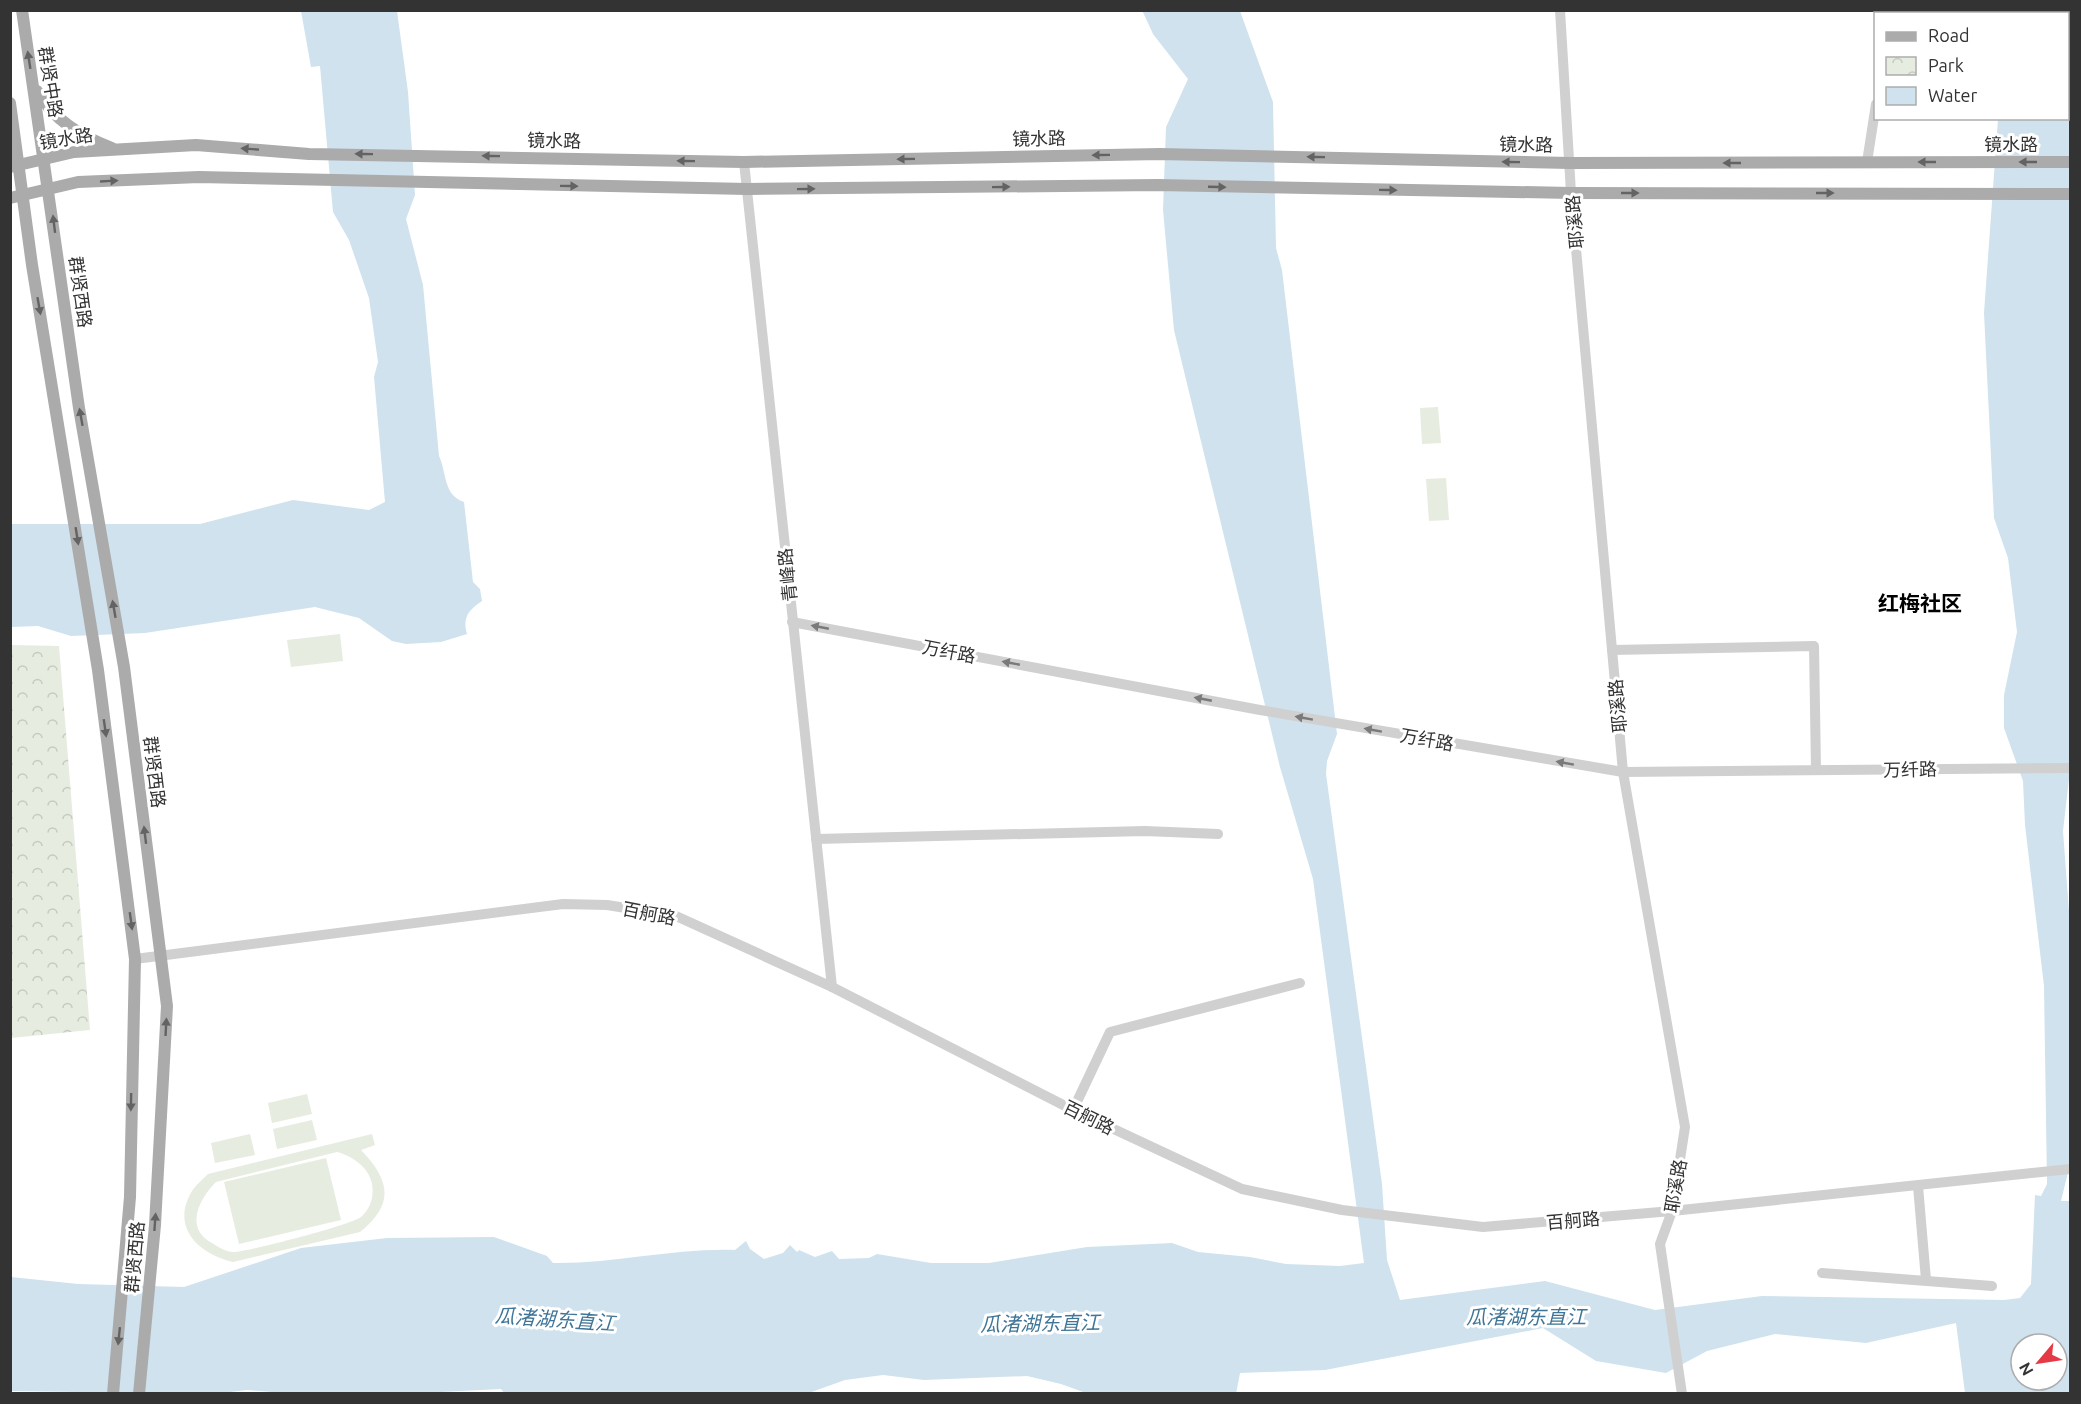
<svg xmlns="http://www.w3.org/2000/svg" width="2081" height="1404" viewBox="0 0 2081 1404" font-family="Ubuntu,'Noto Sans SC',sans-serif">
  <style>
    .park { fill: url(#park-crowns) }
    .pitch { fill: #e6ecdf; fill-rule: evenodd }
    .water { fill: #cfe2ee; fill-rule: evenodd }
    .lines { fill: none; stroke-linecap: round; stroke-linejoin: round }
    .minor { stroke: #d0d0d0; stroke-width: 10 }
    .major { stroke: #ababab; stroke-width: 12 }
    .oneway { fill: #636363 }
    .oneway2 { fill: #7a7a7a }
    .labels { text-anchor: middle; dominant-baseline: central; stroke-width: 6; stroke-linejoin: round; paint-order: stroke }
    .street-label { font-size: 18px; fill: #333; stroke: #fff }
    .water-label { font-size: 20px; font-style: italic; fill: #3f7597; stroke: #fff }
    .quarter-label { font-size: 21px; font-weight: bold; fill: #000; stroke: #fff }
  </style>
  <defs>
    <pattern id="park-crowns" width="20" height="18" patternUnits="userSpaceOnUse" patternTransform="scale(1.5)"><rect width="20" height="18" fill="#e6ecdf"/><path d="M2 6a3 3 0 1 1 6 0M12 15a3 3 0 1 1 6 0" fill="none" stroke="#c6cbc0"/></pattern>
  </defs>
  <rect width="100%" height="100%" fill="#fff"/>
  <!-- park -->
  <path class="park" d="M11 645 59 646 90 1030 11 1038Z"/>
  <!-- pitch -->
  <g class="pitch">
    <path d="M1438 407 1441 443 1422 444 1420 408Z"/>
    <path d="M1446 478 1449 520 1429 521 1426 479Z"/>
    <path d="M340 634 343 661 291 667 287 640Z"/>
    <path d="M307 1094 312 1114 272 1123 268 1103Z"/>
    <path d="M312 1120 317 1140 277 1149 273 1129Z"/>
    <path d="M250 1134 255 1155 215 1163 211 1143Z"/>
    <path d="M372 1134 375 1145 361 1150C390 1180 395 1204 360 1232L233 1262C199 1254 170 1228 192 1191 196 1185 203 1179 208 1174ZM337 1152C352 1156 369 1167 372 1184 374 1197 371 1208 361 1217 351 1225 247 1252 233 1252 226 1252 217 1246 212 1243 184 1228 199 1199 216 1182Z"/>
    <path d="M326 1158 341 1220 239 1244 224 1182Z"/>
  </g>
  <!-- water -->
  <g class="water">
    <path d="M1142 10 1240 11 1273 102 1276 248 1282 270 1337 734 1327 761 1326 774 1382 1184 1387 1260 1400 1300 1545 1281 1655 1310 1762 1296 2004 1300 2020 1298 2031 1284 2035 1195 2041 1196 2047 1184 2044 986 2025 825 2023 781 2004 728V695L2017 632 2008 558 1994 518 1984 313 1998 119 2068 118V14L2012 13 2013 11H2070V770L2063 831 2070 925V1164L2061 1201H2070V1393H1965L1956 1323 1866 1343 1775 1334 1707 1351 1666 1373 1596 1361 1543 1328 1325 1370 1240 1373 1236 1394 1086 1393 1061 1384 1027 1376 924 1380 883 1375 845 1380 806 1394H505L501 1389 400 1394H296L247 1390 213 1394 11 1391V1277L78 1284 184 1287 301 1248 387 1238 494 1237 547 1256 553 1263C614 1264 674 1248 735 1250L746 1241 750 1249 764 1259 783 1253 790 1245 797 1252 799 1250 815 1257 832 1251 839 1259 869 1258 877 1254 931 1263H989L1087 1247 1172 1243 1198 1252 1250 1257 1286 1264 1340 1266 1364 1263 1313 879 1280 767 1174 330 1163 210 1166 127 1188 79 1153 34ZM2021 1344H2057V1380H2021Z"/>
    <path d="M301 11H397L408 92 415 195 406 219 423 285 439 456C447 473 443 495 464 502L473 582 480 589 482 601C469 610 462 617 467 634L441 642 406 644 392 641 359 618 315 607 145 633 71 636 38 626 11 627 10 524H200L293 500 369 510 385 502 374 377 378 362 369 298 349 240 333 212 320 66 311 67Z"/>
  </g>
  <g class="lines">
    <!-- minor -->
    <g class="minor">
      <path d="M1560 10 1571 193 1623 772 1685 1127 1672 1211 1660 1244 1682 1394"/>
      <path d="M1888 14 1889 10"/>
      <path d="M744 162 832 987"/>
      <path d="M1867 162 1876 104"/>
      <path d="M792 622 1260 710 1623 772 2070 768"/>
      <path d="M1612 650 1814 646 1816 770"/>
      <path d="M816 839 1145 831 1218 834"/>
      <path d="M135 959 563 904 607 905 676 916 832 987 1073 1110 1242 1189 1342 1210 1483 1227 1672 1211 2070 1169"/>
      <path d="M1073 1110 1110 1032 1300 983"/>
      <path d="M1918 1186 1926 1280"/>
      <path d="M1822 1273 1992 1286"/>
    </g>
    <!-- major -->
    <g class="major">
      <path d="M22 10 79 408 124 667 167 1006 155 1225 139 1394"/>
      <path d="M37 91C54 120 80 136 112 148"/>
      <path d="M10 103 32 265 98 670 135 959 130 1197 113 1394"/>
      <path d="M10 167 74 152 196 145 309 154 744 162 1160 154 1570 163 2070 162"/>
      <path d="M10 198 78 182 199 177 747 189 1158 185 1571 193 2070 194"/>
    </g>
  </g>
  <!-- one-way arrows -->
  <defs><path id="oneway-solid" d="M-6-.8H1V-3.2L6.5 0L1 3.2V.8H-6Z" transform="scale(1.5)"/></defs>
  <g class="oneway">
    <use href="#oneway-solid" transform="translate(29 60) rotate(-99)"/>
    <use href="#oneway-solid" transform="translate(250 149) rotate(-176)"/>
    <use href="#oneway-solid" transform="translate(364 154) rotate(-179)"/>
    <use href="#oneway-solid" transform="translate(1101 155) rotate(179)"/>
    <use href="#oneway-solid" transform="translate(491 156) rotate(-179)"/>
    <use href="#oneway-solid" transform="translate(1316 157) rotate(-179)"/>
    <use href="#oneway-solid" transform="translate(906 159) rotate(179)"/>
    <use href="#oneway-solid" transform="translate(686 161) rotate(-179)"/>
    <use href="#oneway-solid" transform="translate(1511 162) rotate(-179)"/>
    <use href="#oneway-solid" transform="translate(1927 162) rotate(180)"/>
    <use href="#oneway-solid" transform="translate(2028 162) rotate(-180)"/>
    <use href="#oneway-solid" transform="translate(1732 163) rotate(180)"/>
    <use href="#oneway-solid" transform="translate(109 181) rotate(-3)"/>
    <use href="#oneway-solid" transform="translate(569 186) rotate(1)"/>
    <use href="#oneway-solid" transform="translate(1001 187) rotate(-1)"/>
    <use href="#oneway-solid" transform="translate(1217 187) rotate(2)"/>
    <use href="#oneway-solid" transform="translate(806 189) rotate(-1)"/>
    <use href="#oneway-solid" transform="translate(1388 190) rotate(1)"/>
    <use href="#oneway-solid" transform="translate(1630 193)"/>
    <use href="#oneway-solid" transform="translate(1825 193)"/>
    <use href="#oneway-solid" transform="translate(54 224) rotate(-97)"/>
    <use href="#oneway-solid" transform="translate(39 306) rotate(80)"/>
    <use href="#oneway-solid" transform="translate(81 417) rotate(-100)"/>
    <use href="#oneway-solid" transform="translate(77 536) rotate(81)"/>
    <use href="#oneway-solid" transform="translate(114 609) rotate(-100)"/>
    <use href="#oneway-solid" transform="translate(105 728) rotate(82)"/>
    <use href="#oneway-solid" transform="translate(145 835) rotate(-97)"/>
    <use href="#oneway-solid" transform="translate(131 921) rotate(82)"/>
    <use href="#oneway-solid" transform="translate(166 1027) rotate(-87)"/>
    <use href="#oneway-solid" transform="translate(131 1102) rotate(91)"/>
    <use href="#oneway-solid" transform="translate(155 1222) rotate(-86)"/>
    <use href="#oneway-solid" transform="translate(119 1336) rotate(96)"/>
  </g>
  <g class="oneway2">
    <use href="#oneway-solid" transform="translate(820 627) rotate(-169)"/>
    <use href="#oneway-solid" transform="translate(1011 663) rotate(-169)"/>
    <use href="#oneway-solid" transform="translate(1203 699) rotate(-169)"/>
    <use href="#oneway-solid" transform="translate(1304 718) rotate(-170)"/>
    <use href="#oneway-solid" transform="translate(1373 730) rotate(-170)"/>
    <use href="#oneway-solid" transform="translate(1565 763) rotate(-170)"/>
  </g>
  <g class="labels">
    <!-- street labels -->
    <g class="street-label">
      <text transform="translate(51 82) rotate(81)">群贤中路</text>
      <text transform="translate(66 138) rotate(-9)">镜水路</text>
      <text transform="translate(1039 138) rotate(-1)">镜水路</text>
      <text transform="translate(554 140) rotate(1)">镜水路</text>
      <text transform="translate(1526 144) rotate(1)">镜水路</text>
      <text x="2011" y="144">镜水路</text>
      <text transform="translate(1574 222) rotate(-95)">耶溪路</text>
      <text transform="translate(81 292) rotate(82)">群贤西路</text>
      <text transform="translate(787 575) rotate(-96)">青峰路</text>
      <text transform="translate(949 651) rotate(11)">万纤路</text>
      <text transform="translate(1617 706) rotate(-95)">耶溪路</text>
      <text transform="translate(1427 739) rotate(10)">万纤路</text>
      <text transform="translate(1910 769) rotate(-1)">万纤路</text>
      <text transform="translate(155 772) rotate(83)">群贤西路</text>
      <text transform="translate(649 913) rotate(11)">百舸路</text>
      <text transform="translate(1089 1117) rotate(26)">百舸路</text>
      <text transform="translate(1675 1186) rotate(-80)">耶溪路</text>
      <text transform="translate(1573 1220) rotate(-5)">百舸路</text>
      <text transform="translate(134 1257) rotate(-85)">群贤西路</text>
    </g>
    <!-- water labels -->
    <g class="water-label">
      <text x="1526" y="1316">瓜渚湖东直江</text>
      <text transform="translate(555 1319) rotate(4)">瓜渚湖东直江</text>
      <text transform="translate(1040 1323) rotate(-1)">瓜渚湖东直江</text>
    </g>
    <!-- quarter labels -->
    <g class="quarter-label">
      <text x="1920" y="603">红梅社区</text>
    </g>
  </g>
  <!-- border -->
  <rect width="2081" height="1404" fill="none" stroke="#333333" stroke-width="24"/>
  <!-- legend -->
  <rect x="1874" y="12" width="195" height="108" fill="#ffffff" stroke="#adadad" stroke-width="1.5"/>
  <rect x="1886" y="32" width="30" height="9" fill="#ababab" stroke="#adadad" stroke-width="1.5"/>
  <text x="1928" y="42" font-size="18" fill="#333333">Road</text>
  <rect x="1886" y="57" width="30" height="18" fill="url(#park-crowns)" stroke="#adadad" stroke-width="1.5"/>
  <text x="1928" y="72" font-size="18" fill="#333333">Park</text>
  <rect x="1886" y="87" width="30" height="18" fill="#cfe2ee" stroke="#adadad" stroke-width="1.5"/>
  <text x="1928" y="102" font-size="18" fill="#333333">Water</text>
  <!-- north arrow -->
  <g transform="translate(2039 1362) rotate(241)"><circle r="28" fill="#ffffff" stroke="#adadad" stroke-width="1.5"/>
  <path d="M0-4.5L10 22L0 15L-10 22Z" fill="#e63946"/>
  <text y="-9" font-size="16" font-weight="bold" text-anchor="middle" fill="#333333">N</text>
  </g>
</svg>
